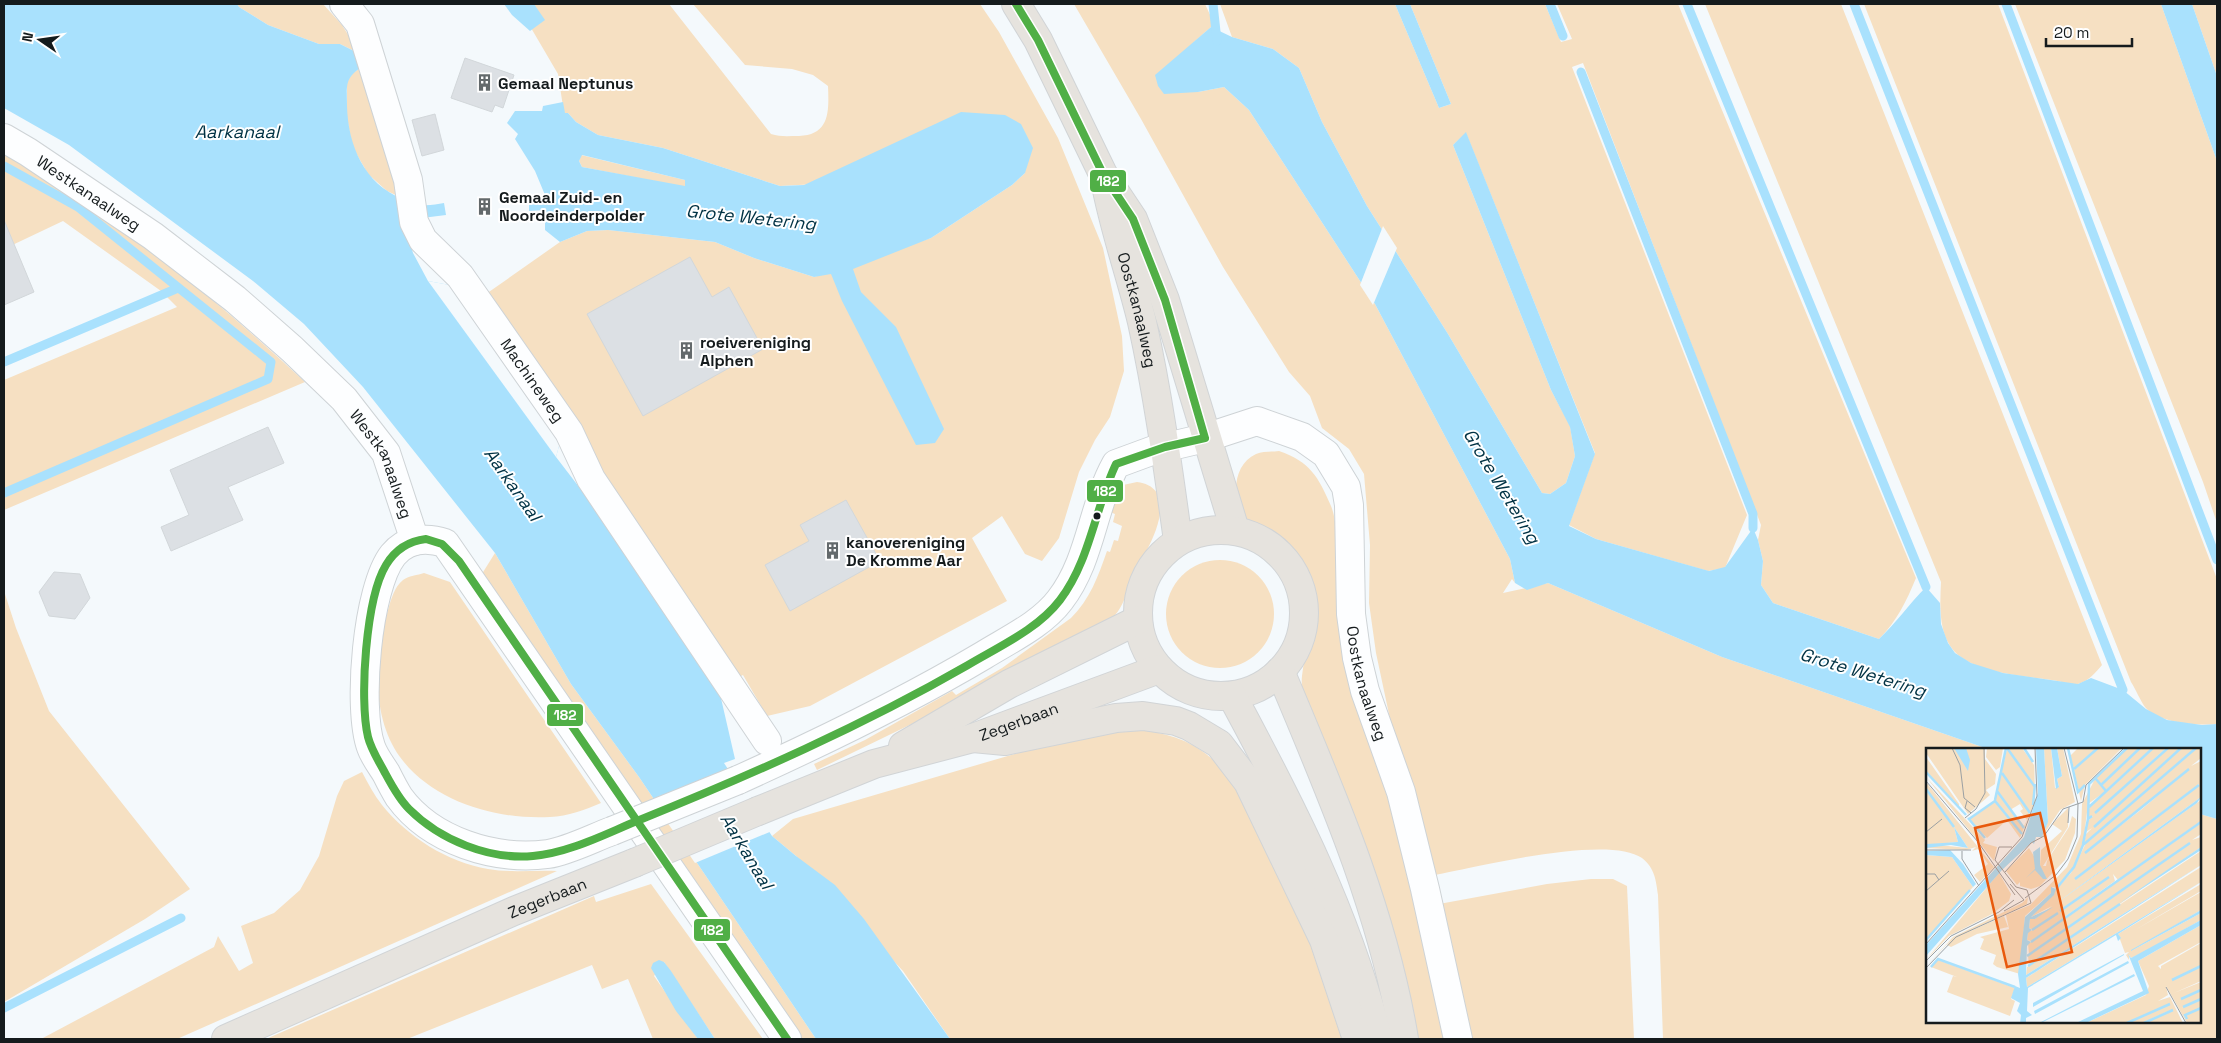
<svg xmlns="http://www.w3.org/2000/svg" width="2221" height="1043" viewBox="0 0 2221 1043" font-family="'Space Grotesk',sans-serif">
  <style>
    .green { fill: #f6e0c2 }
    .water { fill: #a9e1fd; fill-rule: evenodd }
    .pier { fill: #f4f9fc }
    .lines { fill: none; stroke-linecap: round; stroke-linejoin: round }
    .stream { stroke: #a9e1fd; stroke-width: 9 }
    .building { fill: #dce0e4; stroke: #d2d7da }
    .minor-casing { stroke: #ced3d6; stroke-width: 30 }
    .major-casing { stroke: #d1d4d6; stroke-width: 30 }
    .minor { stroke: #fdfeff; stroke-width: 28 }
    .major { stroke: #e6e3de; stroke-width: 28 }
    .minor-bridge-casing { stroke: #ced3d6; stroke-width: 30; stroke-linecap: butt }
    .major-bridge-casing { stroke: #d1d4d6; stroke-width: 30; stroke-linecap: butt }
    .minor-bridge { stroke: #fdfeff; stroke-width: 28 }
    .major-bridge { stroke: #e6e3de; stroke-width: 28 }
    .bus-1-casing { stroke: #fff; stroke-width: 11 }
    .bus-1 { stroke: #50af46; stroke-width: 8 }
    .bus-dot { fill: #151b1d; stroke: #fff; stroke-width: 2 }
    .labels { text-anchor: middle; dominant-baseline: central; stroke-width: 4; stroke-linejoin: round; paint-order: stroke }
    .poi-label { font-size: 16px; font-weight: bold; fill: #151b1d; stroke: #fff; text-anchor: start }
    .street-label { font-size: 16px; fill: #151b1d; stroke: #fff }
    .water-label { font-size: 18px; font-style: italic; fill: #003244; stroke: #fff }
    .inset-river { fill: none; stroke: #a9e1fd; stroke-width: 2.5 }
    .inset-road { fill: none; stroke: #9ba0a3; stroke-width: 1 }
    .view { fill: #e8590c; fill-opacity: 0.15; stroke: #e8590c; stroke-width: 2.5 }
    .inset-edge { fill: none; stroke: #151b1d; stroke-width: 2.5 }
    .line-badge { stroke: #fff; stroke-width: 2 }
    .badge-label { font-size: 14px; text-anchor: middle; font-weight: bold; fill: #fff }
  </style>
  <rect width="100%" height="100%" fill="#f4f9fc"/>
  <!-- green -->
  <g class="green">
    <path d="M237 4H323L342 25 360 54 340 44H319L268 25 239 7Z"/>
    <path d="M517 4H669L771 134C780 137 788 136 799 136 830 135 829 111 828 86L813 75 792 69 745 65 693 4H980L999 32 1058 138 1103 248 1122 336 1124 371 1110 417 1095 440 1079 472 1059 538 1042 561 1025 554 1002 516 972 538 1007 601 810 706 767 716 743 675 735 679 486 294 560 242 587 231 608 230 715 242 754 258 814 277 931 238 1012 185 1025 173 780 186 663 148 598 135 576 122 568 113H564L558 74Z"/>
    <path d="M1074 4H1205L1211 17V27L1194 42 1198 92 1224 87 1249 110 1375 304 1510 559 1515 583 1512 579 1503 593 1548 583 1722 657 1988 749H1927V1022H2200V814L2217 819V1039H1663L1658 895C1656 881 1655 868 1642 858 1608 834 1477 867 1435 875L1431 856 1393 733 1376 653 1369 603 1370 545 1364 474 1349 449 1322 428 1310 396 1289 372 1223 267 1141 119Z"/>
    <path d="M1220 4H1395L1439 108 1451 104 1410 4H1545L1561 42 1572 39 1557 4H1678L1916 578C1906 602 1897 621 1879 639L1773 603 1761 585 1763 561 1758 540 1761 525 1583 63 1572 67 1747 515 1725 568 1708 571 1596 539 1569 525 1595 453 1466 133 1453 145 1551 390 1570 426 1575 456 1566 483 1550 494 1542 493 1448 334 1367 206 1322 122 1299 68 1273 49 1232 37Z"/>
    <path d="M1705 4H1841L2102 665C2096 672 2089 681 2078 684 2071 685 2060 681 2052 680 2024 676 1974 673 1954 651 1938 633 1940 605 1941 582Z"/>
    <path d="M1864 4H1998L2217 579V724C2198 726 2157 723 2145 707 2140 700 2136 690 2131 682Z"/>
    <path d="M2015 4H2161L2217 161V523L2203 482Z"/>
    <path d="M2192 4H2217V76Z"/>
    <path d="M362 67 400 197 387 191 368 174 352 146 347 117V81L353 73Z"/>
    <path d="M4 150C41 175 78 199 114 225 182 272 245 326 305 382L4 510V380L177 307 161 291 63 221 4 249Z"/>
    <path d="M581 155 685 180V187L582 167 579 161Z"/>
    <path d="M1279 451C1310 462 1318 476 1331 506 1338 523 1336 547 1336 566 1336 591 1337 624 1343 648 1356 707 1378 764 1395 822 1415 893 1430 967 1445 1039H1413L1304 702C1303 694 1301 685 1302 676 1305 644 1322 620 1311 586 1303 562 1288 545 1267 532 1259 527 1248 522 1243 514 1231 495 1234 464 1256 454 1263 451 1271 452 1279 451Z"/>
    <path d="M1137 482C1175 487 1158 529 1147 550 1144 556 1140 561 1137 567 1127 587 1127 604 1110 621L959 701 817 770 814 764 865 740 952 691 956 695 1002 668 1071 618C1090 599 1098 577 1107 551L1110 552 1114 540 1118 541 1122 526 1113 522 1115 514 1110 512 1117 494 1123 485Z"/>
    <path d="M495 553 571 684 639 777 816 1039H796L480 577Z"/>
    <circle cx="1220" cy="614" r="54"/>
    <path d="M424 573 450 582 601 803C585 810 568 816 550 817 497 820 433 802 400 757 371 717 374 656 388 610 391 600 394 587 403 580 408 576 418 575 424 573Z"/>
    <path d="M4 591 16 628 49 711 190 889 145 919 4 1002Z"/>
    <path d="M1127 728C1154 731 1179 735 1202 751 1252 786 1274 856 1297 909 1315 953 1333 996 1352 1039H950L903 971 796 856 772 836 793 819 1045 745Z"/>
    <path d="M362 772C368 783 374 795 382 805 408 837 447 862 488 869 509 873 534 870 557 871L177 1039H41L214 947 218 936 239 971 253 963 241 926 274 913 300 890 319 856 337 796 344 781Z"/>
    <path d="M1591 879H1613L1627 886 1634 1039H1461L1439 904 1547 884Z"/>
    <path d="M651 884 763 1039H715L664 962 654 976 698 1039H653L628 979 602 989 592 965 407 1039H266L594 896 596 902Z"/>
  </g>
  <!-- water -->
  <g class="water">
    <path d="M4 4H237L239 7 268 25 319 44H340L360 54 362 67C344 78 347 86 347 106 348 145 364 184 403 199 409 201 416 205 421 205 429 206 437 204 444 203L446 215 422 218 407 233 413 253 428 281 455 286 562 435 556 457 675 612 720 694 735 759 724 763 772 836 796 856 835 885 864 919 950 1039H816L639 777 571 684 495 553 363 387 304 324 253 281 69 145 4 108Z"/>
    <path d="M504 4H534L545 20 530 31 512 15Z"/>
    <path d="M1395 4H1410L1451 104 1439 108Z"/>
    <path d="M2161 4H2192L2217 76V161Z"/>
    <path d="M1211 27 1232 37 1273 49 1299 68 1322 122 1367 206 1448 334 1542 493 1550 494 1566 483 1575 456 1570 427 1551 390 1453 145 1466 132 1595 454 1569 526 1596 539 1709 571 1725 567 1753 528 1758 540 1763 561 1761 585 1773 603 1879 639C1896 623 1909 604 1926 587L1940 603 1941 624 1948 643 1955 653 1971 663 2003 673 2078 684 2091 678 2123 690 2146 709 2167 720 2202 725 2217 724V819L2200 814V749H1988L1722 657 1548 583 1527 590 1515 583 1510 559 1375 304 1249 110 1224 87 1198 92 1164 94 1158 86 1155 75Z"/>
    <path d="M563 102 565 113H568L576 122 598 135 663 148 780 186 804 185 961 112 1005 115 1021 124 1033 148 1025 173 1012 185 931 238 853 269 861 292 896 327 944 429 935 443 916 445 842 301 831 274 814 277 754 258 715 242 608 230 587 231 560 242 545 230V210L529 211V197L545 195 535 171 515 139 518 134 507 123 515 111H542L543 106ZM582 155 685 180V186L582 167 579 161Z"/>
    <path d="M659 960 664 962 671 971 715 1039H698L676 1011 651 968 653 963Z"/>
  </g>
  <!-- pier -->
  <g class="pier">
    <path d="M1383 226 1397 248 1373 305 1360 285Z"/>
    <path d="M428 281 455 286 562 435 556 457Z"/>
    <path d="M729 769 772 831 695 863 652 800Z"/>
  </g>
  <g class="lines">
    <!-- stream -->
    <g class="stream">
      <path d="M1213 4 1217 41"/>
      <path d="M1550 4 1563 36"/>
      <path d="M1687 4 1926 587"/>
      <path d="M1854 4 2123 690"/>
      <path d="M2006 4 2217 560"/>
      <path d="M1581 72 1753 514V528"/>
      <path d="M4 166 78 207 271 362 268 379 4 493"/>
      <path d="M4 362 178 288"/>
      <path d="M4 1008 181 918"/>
    </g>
  </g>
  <!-- building -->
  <g class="building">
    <path d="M465 58 514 75 503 108 495 105 492 112 451 98Z"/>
    <path d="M435 114 444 150 422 156 412 120Z"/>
    <path d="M4 220 34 292 4 305Z"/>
    <path d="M690 257 712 297 729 287 763 349 643 416 587 314Z"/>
    <path d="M268 427 284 463 228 487 243 520 171 551 161 527 189 515 170 470Z"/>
    <path d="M846 500 880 561 790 611 765 565 809 541 800 525Z"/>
    <path d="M54 572 80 574 90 598 75 619 49 616 39 592Z"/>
  </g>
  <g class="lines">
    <defs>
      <g id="minor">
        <path id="s1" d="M344 4 360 24 408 180 414 222 423 240 460 276 569 432 591 479 767 741"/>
        <path id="s2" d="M4 138 28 152 153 236 235 299 292 349 344 399 386 453 415 541"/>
        <path id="s3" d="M738 780C822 742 905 702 984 655 1010 639 1042 624 1060 600 1091 560 1092 507 1116 464L1154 450 1205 438 1257 421 1302 437 1326 454 1346 487 1349 505 1351 614 1357 658 1365 691 1401 792 1425 889 1458 1039"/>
        <path d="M612 831C593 838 568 851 548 854 495 861 431 841 399 797 394 789 390 781 386 773 381 765 374 756 371 747 357 708 367 588 393 555 406 539 426 537 445 543L787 1039"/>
      </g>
      <g id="major">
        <path d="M1016 4 1038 40 1103 174 1133 219 1165 300 1235 530"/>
        <path id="s4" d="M1106 185C1115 232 1131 276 1142 322 1158 394 1168 468 1178 541"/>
        <circle cx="1221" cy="613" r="83"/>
        <path d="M1280 671C1330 790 1383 911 1404 1039"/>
        <path d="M1232 696C1292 807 1348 916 1378 1039"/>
        <path d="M973 738 1005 741 1116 718 1143 716 1176 721 1189 726 1219 744 1248 782 1324 940 1357 1039"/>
        <path d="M903 746 1009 684 1138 620"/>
        <path id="s5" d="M758 811 874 764 973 738 1159 669"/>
        <path id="s6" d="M226 1039 514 911 634 863"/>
      </g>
    </defs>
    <!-- minor casing -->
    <use href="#minor" class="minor-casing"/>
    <!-- major casing -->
    <use href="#major" class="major-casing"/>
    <!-- minor -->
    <use href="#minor" class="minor"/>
    <!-- major -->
    <use href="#major" class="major"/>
    <defs>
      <path id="minor-bridge" d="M612 831 738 780"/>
      <path id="major-bridge" d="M634 863 758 811"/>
    </defs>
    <!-- minor-bridge casing -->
    <use href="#minor-bridge" class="minor-bridge-casing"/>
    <!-- major-bridge casing -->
    <use href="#major-bridge" class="major-bridge-casing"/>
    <!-- minor-bridge -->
    <use href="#minor-bridge" class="minor-bridge"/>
    <!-- major-bridge -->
    <use href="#major-bridge" class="major-bridge"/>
    <defs>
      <g id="bus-1">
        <path d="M426 539 442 544 459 561 637 821C605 834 569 853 533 856 489 860 440 840 409 809 398 798 391 784 384 771 378 760 371 749 368 737 359 699 366 598 386 565 395 550 409 541 426 539Z"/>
        <path d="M637 821 787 1039"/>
        <path d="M637 821C751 775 862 726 968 665 1000 646 1038 629 1060 600 1090 561 1095 508 1116 464L1165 447 1205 438 1165 300 1133 219 1103 174 1038 40 1016 4"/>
      </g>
    </defs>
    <!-- bus-1 casing -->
    <use href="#bus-1" class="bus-1-casing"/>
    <!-- bus-1 -->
    <use href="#bus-1" class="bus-1"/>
  </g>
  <!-- icons -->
  <defs>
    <symbol id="building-bare" viewBox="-9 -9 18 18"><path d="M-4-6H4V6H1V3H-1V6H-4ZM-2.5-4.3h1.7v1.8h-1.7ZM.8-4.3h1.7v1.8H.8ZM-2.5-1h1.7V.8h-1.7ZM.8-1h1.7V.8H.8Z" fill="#63696b" stroke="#fff" stroke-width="2.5" paint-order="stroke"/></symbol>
  </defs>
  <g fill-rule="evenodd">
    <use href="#building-bare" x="472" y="70" width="25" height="25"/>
    <use href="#building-bare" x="472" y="194" width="25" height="25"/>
    <use href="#building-bare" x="674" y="338" width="25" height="25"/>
    <use href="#building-bare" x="820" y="538" width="25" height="25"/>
  </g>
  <!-- markers -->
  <circle class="bus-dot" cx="1097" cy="516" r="4.5"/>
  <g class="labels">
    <!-- poi labels -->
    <g class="poi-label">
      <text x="498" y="83">Gemaal Neptunus</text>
      <text x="499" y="197">Gemaal Zuid- en<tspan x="499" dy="18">Noordeinderpolder</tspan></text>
      <text x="700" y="342">roeivereniging<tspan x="700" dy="18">Alphen</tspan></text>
      <text x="846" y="542">kanovereniging<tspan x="846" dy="18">De Kromme Aar</tspan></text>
    </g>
    <!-- street labels -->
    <g class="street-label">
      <text stroke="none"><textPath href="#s2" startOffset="101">Westkanaalweg</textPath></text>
      <text stroke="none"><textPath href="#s4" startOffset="129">Oostkanaalweg</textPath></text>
      <text stroke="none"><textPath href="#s1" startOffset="430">Machineweg</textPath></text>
      <text stroke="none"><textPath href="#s2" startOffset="506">Westkanaalweg</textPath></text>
      <text stroke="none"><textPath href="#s3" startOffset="980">Oostkanaalweg</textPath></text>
      <text stroke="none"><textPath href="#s5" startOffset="276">Zegerbaan</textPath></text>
      <text stroke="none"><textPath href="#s6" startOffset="351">Zegerbaan</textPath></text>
    </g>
    <!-- water labels -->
    <g class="water-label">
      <text x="237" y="131">Aarkanaal</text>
      <text transform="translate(751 217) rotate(6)">Grote Wetering</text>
      <text transform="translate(513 484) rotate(55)">Aarkanaal</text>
      <text transform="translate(1502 486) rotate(59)">Grote Wetering</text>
      <text transform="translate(1863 672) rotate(17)">Grote Wetering</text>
      <text transform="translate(747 851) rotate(59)">Aarkanaal</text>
    </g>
  </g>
  <!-- overview -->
  <g transform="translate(1926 748)">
    <rect width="275" height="275" fill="#f4f9fc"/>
    <path d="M0 0H59V11L70 26 69 36 60 42 64 47 42 66 0 5ZM61 0H77L74 19 70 22 60 9ZM81 0H96L108 17V0L109 53 94 90 81 72 61 90 43 71 68 53 81 1 85 6ZM94 56 97 61 94 63 101 72 97 80 84 62ZM118 0H125L129 40 133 39 131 31 136 28 131 0H137L149 54 134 62 116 89 122 73ZM152 0H171L148 21 144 8ZM172 0H196L159 37 155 53 148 22ZM201 0H226L180 42 176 37 211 3 175 36 170 30ZM228 0H240L168 66 242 0H254L167 79 256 0H269L186 72 271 0H275V10L265 18 275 13V49L128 157 275 52V73L192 132 187 126 189 133 105 193 101 192 102 184 107 182 103 180 104 171H109L126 158 105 169 145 125 161 93 158 95 160 86 166 80 160 84 162 73 167 68 162 70 163 60ZM263 21 216 61 159 105 251 30ZM273 36V37L148 131ZM0 9 33 56V60L0 24ZM0 29 59 92 57 95 71 99 68 113ZM169 31 180 43 162 56 157 97 150 116 131 140 126 139 125 145 99 168 94 226 71 219 67 216 70 207 54 201 58 191 54 189 83 181 80 167 104 157 141 119 155 86 156 56ZM0 34 68 119 54 134 48 127 62 116 52 101 46 103 50 99 40 102 0 100 12 97 42 100 28 79 32 94 0 97ZM142 60V79L117 118H120L121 113 143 79 146 68 150 71 149 85 139 112 114 138 105 141 94 138V134L91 137 80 123 103 100 114 118 115 102 136 83 126 76ZM275 75V86L266 92 275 89V99L178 167 275 103V117L100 227 101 219 174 169 103 216 102 208 265 95 103 206 102 196ZM0 107 26 109 47 139 0 192ZM275 119V134L101 239 100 230ZM73 125 85 146 83 153 66 166 23 188 0 212ZM275 136V143L209 182 275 144V162L205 203 275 165V172L220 203 205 210 203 207V212L200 207 203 204 199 205 192 186ZM102 149 101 156 31 189 78 168 82 179 51 186 25 199 21 197 24 193 0 218 27 189 96 155ZM275 177V194L232 218 235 221V218L275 195V233L248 245 275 234V251L255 260 275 252V260L259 267 275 261V275H261L240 238 242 247 232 253 244 249 257 275H219L247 261 216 275H160L220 247 223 238 212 213ZM12 212 89 240 85 251 89 253 84 268 21 244 27 228 31 229 5 219Z" fill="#f6e0c2" fill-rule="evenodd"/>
    <path d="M28 0H40L44 12 42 23ZM110 0H118L122 74 116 89H110L108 96 106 94 76 122 0 208V197L98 89 112 45ZM125 0H131L136 28 131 31 133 39 130 41ZM275 49 271 55 128 157ZM28 79 42 100 25 97 0 100 1 96 32 94ZM114 99V117L121 131H117L109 122 100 130 109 121 107 104ZM275 99V102L191 157 241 122ZM24 102 37 116 50 136 47 139 26 109 0 107V103ZM275 117 100 230 101 239 275 134 192 186 195 190 192 193 190 187 102 240 101 263 106 267 100 270V275H94L95 267 91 263 94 255 85 250 89 238 94 240 92 226 99 169 125 145V139L130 141 128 147 105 169 127 159 109 171H104L103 180 106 182 102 185 101 192 105 194 101 198 100 227ZM275 162V165L205 203V202ZM275 172V177L212 213 223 245 160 275H150L217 243 202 206 205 210ZM198 206V207L107 259V255ZM202 213 203 215 109 266 108 263ZM208 226 209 228 115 275V274Z" fill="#a9e1fd"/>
    <path class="inset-river" d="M81 0 109 39M98 0 107 14M142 0 152 44 159 37M148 21 172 0M0 24 40 67M76 25 104 65M170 31 180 43M175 37 214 0M0 41 28 79M71 43 98 80M69 52 80 0M107 57 109 36M163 59 227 0M169 65 242 0M42 70 59 90M43 71 69 53 96 86M162 71 163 36 201 0M168 79 255 0M157 96 162 71 166 68M159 105 263 21M149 131 273 37M130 141 148 119 157 97 270 0M134 163 183 129M106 182 132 165M0 192 44 142M105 194 275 74M101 208 264 95M102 218 194 156M5 219 12 211 89 239M246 232 275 218M255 251 275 242M257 259 275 251M261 271 259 267 275 260M201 275 244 256M218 275 247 262"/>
    <path class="inset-road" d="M26 0 34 17 38 50 49 59M0 33 52 94 89 147M41 53 39 60 45 65M39 70 50 61 59 45 58 0M142 75 143 59M0 84 16 71M0 102H45M36 103V111L53 138M79 124 105 95 118 88 137 61 157 54 160 37 198 0M0 126H9L13 132M0 143 23 123M99 150 130 127 142 111 151 89 152 56 138 0M78 163 98 152 84 136M0 196 96 89 111 48 109 0M0 213 25 188 73 164 88 152M0 220 30 189 105 155 101 142 90 139 69 112 73 99H86M240 239 260 275"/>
    <path class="view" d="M114 65 146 204 81 219 49 80Z"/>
    <rect width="275" height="275" class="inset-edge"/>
  </g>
  <g class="line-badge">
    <rect x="1089" y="169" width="38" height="24" rx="5" fill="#50af46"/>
    <rect x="1086" y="479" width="38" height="24" rx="5" fill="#50af46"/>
    <rect x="546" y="703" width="38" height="24" rx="5" fill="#50af46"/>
    <rect x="693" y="918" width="38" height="24" rx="5" fill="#50af46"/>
  </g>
  <g class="badge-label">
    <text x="1108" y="186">182</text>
    <text x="1105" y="496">182</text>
    <text x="565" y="720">182</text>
    <text x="712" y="935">182</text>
  </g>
  <!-- border -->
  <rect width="2221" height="1043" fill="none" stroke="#151b1d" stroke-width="10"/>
  <!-- north arrow -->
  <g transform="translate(40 40) rotate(283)" stroke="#ffffff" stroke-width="4" paint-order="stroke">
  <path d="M0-4L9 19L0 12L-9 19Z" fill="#151b1d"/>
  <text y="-8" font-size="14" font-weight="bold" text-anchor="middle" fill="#151b1d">N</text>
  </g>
  <!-- scale -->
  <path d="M2046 38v8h86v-8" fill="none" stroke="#151b1d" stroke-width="2.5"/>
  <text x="2054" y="38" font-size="15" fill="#151b1d" stroke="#ffffff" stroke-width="4" paint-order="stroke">20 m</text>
</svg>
